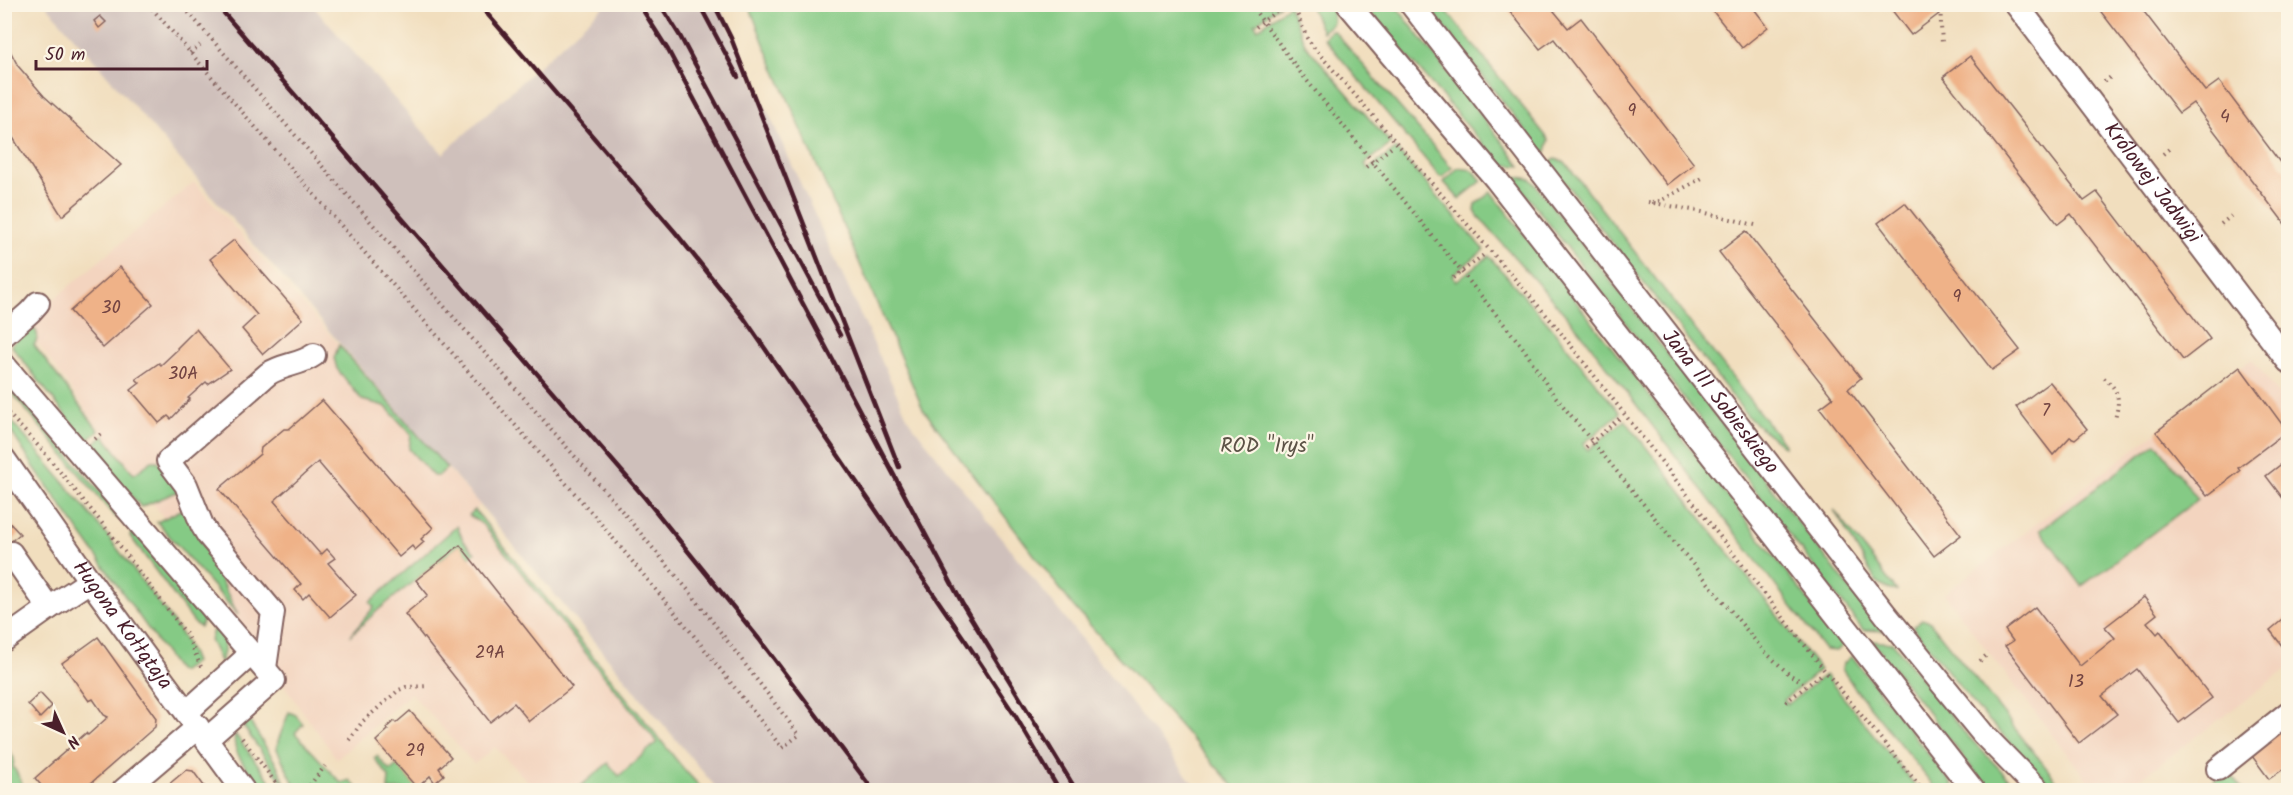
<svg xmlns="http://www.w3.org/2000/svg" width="2293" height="795" viewBox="0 0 2293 795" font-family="Kalam,sans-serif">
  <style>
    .built { fill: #f3d4bf }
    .industrial { fill: #cfc0bb }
    .green { fill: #85ca85; stroke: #687458; stroke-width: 1.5 }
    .building { fill: #efb288 }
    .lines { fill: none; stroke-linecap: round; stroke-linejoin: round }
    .minor-casing { stroke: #84625e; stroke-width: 26 }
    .path { stroke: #84625e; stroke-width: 4; stroke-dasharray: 1.5 4.5; stroke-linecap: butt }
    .minor { stroke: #fff; stroke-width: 22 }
    .rail { stroke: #4a1f2b; stroke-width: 4.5 }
    .labels { text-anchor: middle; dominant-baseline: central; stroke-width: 4.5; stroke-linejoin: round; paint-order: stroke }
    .number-label { font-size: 18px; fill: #734442 }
    .street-label { font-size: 21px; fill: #4a1f2b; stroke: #fcf5e5 }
    .park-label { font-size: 21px; fill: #5c5246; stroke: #fcf5e5 }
  </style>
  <rect width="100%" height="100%" fill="#fcf5e5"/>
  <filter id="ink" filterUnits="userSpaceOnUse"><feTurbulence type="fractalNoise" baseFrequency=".0167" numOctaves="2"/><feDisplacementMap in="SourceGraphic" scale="12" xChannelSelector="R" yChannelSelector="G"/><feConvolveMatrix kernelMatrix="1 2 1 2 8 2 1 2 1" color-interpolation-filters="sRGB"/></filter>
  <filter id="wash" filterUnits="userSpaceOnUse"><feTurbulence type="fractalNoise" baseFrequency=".008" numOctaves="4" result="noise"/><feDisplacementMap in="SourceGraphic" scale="24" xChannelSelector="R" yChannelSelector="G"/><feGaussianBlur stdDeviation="1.35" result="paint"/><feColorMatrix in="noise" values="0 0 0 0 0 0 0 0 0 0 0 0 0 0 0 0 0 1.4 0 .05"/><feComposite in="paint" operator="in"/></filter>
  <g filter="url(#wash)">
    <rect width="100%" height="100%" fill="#f1debe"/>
    <!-- built -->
    <g class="built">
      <path d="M194 182 339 345 334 362 362 400 385 406 411 434 409 449 433 476H438L447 468 480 505 475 510 683 768 703 790H536L495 747 474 764 411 693 337 759 24 324Z"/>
      <path d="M2252 359 2288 407V668L2125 790H2095L1944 594Z"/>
    </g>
    <!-- industrial -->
    <path class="industrial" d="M46 5H312L443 154 605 5H719L909 421 1116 683 1198 790H718L480 505Z"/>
    <!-- green -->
    <g class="green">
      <path d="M749 5H1280L1255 24 1258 29 1289 5 1305 44 1391 144 1365 164 1368 169 1396 149 1484 250 1452 275 1456 281 1489 256 1551 327 1620 413 1583 444 1588 450 1625 420 1820 670 1784 700 1788 704 1825 675 1919 790H1237L1073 606 923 409 764 44Z"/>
      <path d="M1310 5H1332L1333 23 1322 32Z"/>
      <path d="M1364 5H1395L1521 166 1501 165Z"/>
      <path d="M1427 5H1442L1549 140 1546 152 1543 153Z"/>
      <path d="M1330 31H1334L1452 168 1443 177H1440L1324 38Z"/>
      <path d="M1555 159 1565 162 1784 444V447L1750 419 1550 163Z"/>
      <path d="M1458 168 1473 170 1482 181 1459 199 1444 182Z"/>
      <path d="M1512 176 1531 179 1883 631 1863 630Z"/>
      <path d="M1491 192 1843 645 1837 651 1825 650 1578 329 1478 216 1475 211 1476 204Z"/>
      <path d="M31 327C39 331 39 338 34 345L99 431 86 442 11 345Z"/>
      <path d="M339 345 447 468 438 476H433L409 449 411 434 385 406 362 400 337 369 334 358Z"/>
      <path d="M15 391 122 518 119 519 114 516 12 393Z"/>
      <path d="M5 414C53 468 99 523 142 581 161 607 184 632 195 662L181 672 177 670 34 467 5 422Z"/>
      <path d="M104 436 134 474 152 461H158L179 491 141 507 89 447Z"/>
      <path d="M2156 443 2198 499 2082 586 2040 530Z"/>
      <path d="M185 508 238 615 157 522Z"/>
      <path d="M475 510 683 768 703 790H576L608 763 619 776 657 742 483 525 469 515Z"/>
      <path d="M1834 510 1897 591 1890 590 1877 583Z"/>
      <path d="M457 526 463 540 475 553 470 557 459 545 377 611 350 636 374 607 370 602Z"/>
      <path d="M132 530 207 614 200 627 195 624 130 536Z"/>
      <path d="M1922 619 1930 622 2064 790H2056L1977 708 1913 627Z"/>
      <path d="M218 629 223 634 224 651 221 663 210 640 213 630Z"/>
      <path d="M1872 641 1893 643 1963 731 2020 790H1989Z"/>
      <path d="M1852 656 1943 773 1956 790H1937L1854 687 1842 669 1843 664Z"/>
      <path d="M289 712 296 715 303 724 295 733 341 783 350 780 359 790H297L277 749 278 741Z"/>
      <path d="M247 717 277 765 288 790 241 723Z"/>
      <path d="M235 734 277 790H264C253 775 230 754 235 734Z"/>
      <path d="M5 747 14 758 13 767C19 774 20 783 27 790H5Z"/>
      <path d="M377 756 390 771 397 765 417 788 414 790H388L389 777 374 758Z"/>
      <path d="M2228 771 2243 790H2207L2206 787Z"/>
    </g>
    <g id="blocks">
      <!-- building -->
      <g class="building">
        <path d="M2095 4H2138L2205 91 2219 81 2288 173V228L2193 103 2179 113Z"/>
        <path d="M1505 5H1549L1568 28 1581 18 1694 164 1667 185 1554 39 1540 49Z"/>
        <path d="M1708 5H1751L1768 27 1742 48Z"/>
        <path d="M1888 5H1931L1939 14 1911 35Z"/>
        <path d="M100 16 106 22 99 28 94 21Z"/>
        <path d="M4 39 18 66 44 96 121 165 62 216 12 136 4 128Z"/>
        <path d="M1970 56 2084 201 2097 192 2210 339 2183 360 2071 214 2058 224 1943 77Z"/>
        <path d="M1905 203 2020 350 1992 370 1878 223Z"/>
        <path d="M1746 231 1861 378 1848 389 1961 535 1934 556 1820 408 1833 398 1719 252Z"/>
        <path d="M234 240 303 319 263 354 242 329 257 315 210 259Z"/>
        <path d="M120 267 153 304 103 348 70 311Z"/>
        <path d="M196 329 230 369 208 384 206 382 188 398 190 399 171 419 168 416 159 423 131 390 140 383 136 379 159 363 161 365 178 349 177 348Z"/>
        <path d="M2240 367 2287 431 2238 468 2240 471 2207 496 2156 432Z"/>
        <path d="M2050 382 2087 429 2075 439 2070 437 2053 455 2016 407Z"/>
        <path d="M322 400 433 528 421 539 424 542 415 550 412 546 399 557 318 462 274 501 321 555 327 549 335 558 328 563 356 595 330 617 309 593 303 599 295 590 301 584 219 489 260 454 261 448 284 429H289Z"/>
        <path d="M2288 459V505L2266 476Z"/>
        <path d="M4 517 20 534 4 547Z"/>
        <path d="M460 545 572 687 529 721 514 703 490 722 405 614 428 595 416 580Z"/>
        <path d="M2144 597 2157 614 2147 622 2157 634 2160 631 2212 698 2179 723 2137 669 2102 696 2117 714 2079 743 2005 646 2013 641 2005 630 2035 607 2080 666 2115 638 2105 627Z"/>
        <path d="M2287 616 2288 642 2283 647 2270 630Z"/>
        <path d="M98 637 156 718 155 727 83 790H45L35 778 86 733 88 735 108 717 104 715 93 699 89 701 62 663Z"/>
        <path d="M40 693 52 706 40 718 28 704Z"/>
        <path d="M410 711 451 757 439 768 444 775 435 783 430 776 417 788 376 741 388 730 386 728 394 721 396 723Z"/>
        <path d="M2288 721V772L2285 768 2269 779 2249 752Z"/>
        <path d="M186 770 193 771 207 790H162Z"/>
      </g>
    </g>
  </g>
  <g filter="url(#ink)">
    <use href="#blocks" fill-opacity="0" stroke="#84625e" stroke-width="1.5"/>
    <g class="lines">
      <defs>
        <g id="minor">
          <path d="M1348 4 1496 179 1973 790"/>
          <path id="s1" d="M1411 4 1886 615 1983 734 2038 790"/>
          <path id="s2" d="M2016 4 2288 361"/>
          <path d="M4 335 30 312 38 303"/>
          <path d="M4 365 274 680 207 739"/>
          <path id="s3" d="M4 459 90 581 243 790"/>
          <path d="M4 559 11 553 49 608 90 581"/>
          <path d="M4 640 49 608"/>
          <path d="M265 668 273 612 208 535 202 525 186 485 168 461 268 374C283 364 300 365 314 355"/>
          <path d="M187 712 252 653"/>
          <path d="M2218 769 2288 713"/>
          <path d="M124 790 198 727"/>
        </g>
      </defs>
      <!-- minor casing -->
      <use href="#minor" class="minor-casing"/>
      <!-- path -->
      <g class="path">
        <path d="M148 4 597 519 691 632 782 748 799 735 693 596 611 498 181 4"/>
        <path d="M1250 4 1300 72 1524 349 1550 390 1763 650 1790 675 1807 684"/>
        <path d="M1293 4 1307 38 1315 49 1554 324 1825 671 1923 790"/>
        <path d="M1940 4 1942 45"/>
        <path d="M1256 27 1285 4"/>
        <path d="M190 53 200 45"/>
        <path d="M2104 82 2112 76"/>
        <path d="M2163 154 2169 149"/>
        <path d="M1366 167 1392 147"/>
        <path d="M1648 202 1698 211 1755 225"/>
        <path d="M1652 202 1660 201 1702 178"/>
        <path d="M2221 224 2231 216"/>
        <path d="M1453 278 1485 254"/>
        <path d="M2104 378C2120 391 2120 400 2115 419"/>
        <path d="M4 409 43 451 110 533 187 635 202 669"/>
        <path d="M95 439 102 433"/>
        <path d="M1586 447 1621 417"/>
        <path d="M1980 661 1989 653"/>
        <path d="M1786 702 1823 673"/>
        <path d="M242 738 281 790"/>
        <path d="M349 740 363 721 399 690 406 687 429 686"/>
        <path d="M306 790 325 766"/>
      </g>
      <!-- minor -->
      <use href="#minor" class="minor"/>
      <!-- rail -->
      <g class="rail">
        <path d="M216 4 645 498 759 639 873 790"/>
        <path d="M639 4 668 50 963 605 1076 790"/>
        <path d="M660 4 680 36 840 335"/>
        <path d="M699 4 738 77"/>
        <path d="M714 4 731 38 899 467"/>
        <path d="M483 9 675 232 744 318 965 640 1016 717 1059 790"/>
      </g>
    </g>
  </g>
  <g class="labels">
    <!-- number labels -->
    <g class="number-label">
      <text x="1632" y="111">9</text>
      <text x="2225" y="117">4</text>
      <text x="1957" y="297">9</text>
      <text x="111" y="308">30</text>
      <text x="183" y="374">30A</text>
      <text x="2046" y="411">7</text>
      <text x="490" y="653">29A</text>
      <text x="2076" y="682">13</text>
      <text x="415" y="751">29</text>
    </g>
    <!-- street labels -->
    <g class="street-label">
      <text stroke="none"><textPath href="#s2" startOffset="225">Królowej Jadwigi</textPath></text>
      <text stroke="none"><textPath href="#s1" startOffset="504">Jana III Sobieskiego</textPath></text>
      <text stroke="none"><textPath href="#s3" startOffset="204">Hugona Kołłątaja</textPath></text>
    </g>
    <!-- park labels -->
    <g class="park-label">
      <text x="1267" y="446">ROD "Irys"</text>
    </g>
  </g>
  <!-- margin -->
  <rect width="2293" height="795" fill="none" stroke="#fcf5e5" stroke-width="24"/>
  <!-- north arrow -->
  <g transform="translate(63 732) rotate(135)" stroke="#fcf5e5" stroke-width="4.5" paint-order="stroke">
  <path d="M0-4.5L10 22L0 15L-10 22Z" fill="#4a1f2b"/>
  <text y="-9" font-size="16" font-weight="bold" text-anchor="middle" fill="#4a1f2b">N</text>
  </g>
  <!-- scale -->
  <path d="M36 60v9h171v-9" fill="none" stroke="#4a1f2b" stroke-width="3"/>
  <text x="45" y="60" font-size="18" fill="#4a1f2b" stroke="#fcf5e5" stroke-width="4.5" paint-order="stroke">50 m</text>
</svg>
